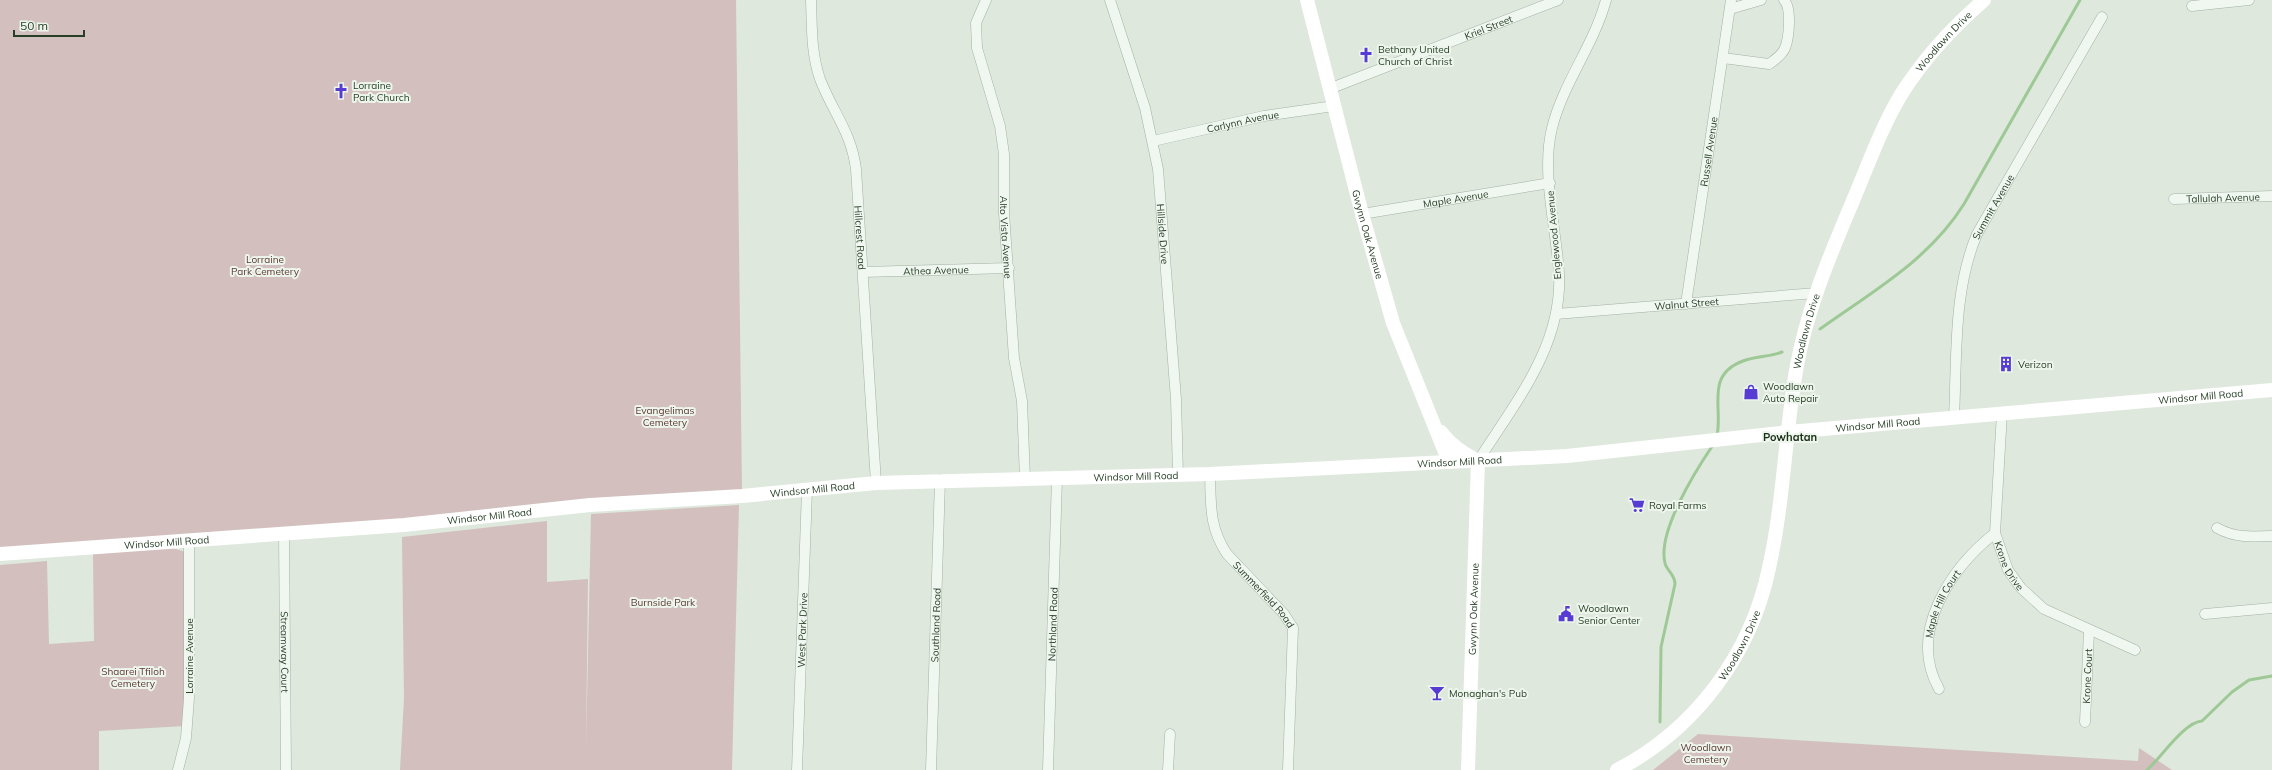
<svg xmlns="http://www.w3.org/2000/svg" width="2272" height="770" viewBox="0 0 2272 770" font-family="Mulish,sans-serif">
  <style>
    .green { fill: #d2bfbe }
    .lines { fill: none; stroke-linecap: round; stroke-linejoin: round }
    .stream { stroke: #9ec996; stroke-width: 3 }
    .street-casing { stroke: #a3b2a2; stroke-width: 11 }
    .street { stroke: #f0f6f0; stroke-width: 10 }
    .secondary { stroke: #fff; stroke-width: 14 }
    .labels { text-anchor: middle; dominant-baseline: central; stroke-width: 4; stroke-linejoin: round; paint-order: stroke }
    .street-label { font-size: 10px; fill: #273f26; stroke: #edf5ec }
    .poi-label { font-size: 10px; fill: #273f26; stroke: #edf5ec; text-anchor: start }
    .park-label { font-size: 10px; fill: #5b3833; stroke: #edf5ec }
    .neighbourhood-label { font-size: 11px; font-weight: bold; fill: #192f18; stroke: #edf5ec }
  </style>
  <rect width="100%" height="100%" fill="#dee8dd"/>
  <!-- green -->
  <g class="green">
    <path d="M0 0H736L742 491 404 520 0 549Z"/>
    <path d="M739 505 732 770H400L404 699 402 537 547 521V582L588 579 586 749 591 514Z"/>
    <path d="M173 548 185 552 186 697 184 726 99 731V770H0V565L47 561 49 644 94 641 93 554Z"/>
    <path d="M1698 734 2138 761 2139 748 2172 770H1653Z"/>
  </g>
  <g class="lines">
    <!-- stream -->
    <g class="stream">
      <path d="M1820 329C1873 291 1929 260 1964 204L2080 0"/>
      <path d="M1717 436C1723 407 1705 375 1743 361 1756 356 1770 357 1782 352"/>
      <path d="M1660 722 1661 647 1675 584C1675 574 1666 570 1665 563 1657 532 1696 470 1713 445"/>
      <path d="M2147 770C2161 758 2184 722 2202 721L2232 692 2249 680 2272 676"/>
    </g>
    <defs>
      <g id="street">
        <path id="s1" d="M811 0C812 27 811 53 820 79 833 113 851 131 856 169L876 483"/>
        <path id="s2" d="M986 0 976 23 977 48 1000 126 1004 154V213L1014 358 1022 401 1025 479"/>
        <path id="s3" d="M1110 0 1145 108 1158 169 1176 399 1178 475"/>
        <path d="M2192 6 2249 0"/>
        <path d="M1730 9 1761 0"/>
        <path d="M1723 58 1769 64C1775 60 1782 55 1785 48 1789 38 1792 8 1784 0"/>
        <path id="s4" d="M1329 89 1558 0"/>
        <path id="s5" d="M1153 141 1264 116 1334 106"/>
        <path id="s6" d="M2174 199 2272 196"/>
        <path id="s7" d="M1362 214 1550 183"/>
        <path id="s8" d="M863 272 1009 268"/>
        <path id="s9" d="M1686 304 1731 0"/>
        <path id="s10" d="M1556 314 1816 293"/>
        <path id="s11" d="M2002 413 1995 533 2008 570 2021 588 2044 609 2135 650"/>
        <path id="s12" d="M1954 418C1957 356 1953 291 1977 234L2102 17"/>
        <path d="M1478 461C1515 403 1563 345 1559 273 1556 227 1541 172 1552 128 1563 83 1594 45 1606 0"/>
        <path id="s13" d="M1210 474C1211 505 1209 527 1227 554L1284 614 1293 628 1288 770"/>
        <path d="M2217 528C2235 538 2252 537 2272 536"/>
        <path id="s14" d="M284 534 286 770"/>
        <path d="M2205 614 2272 608"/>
        <path id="s15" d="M1939 689C1907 632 1951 568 1995 533"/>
        <path id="s16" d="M2085 722 2089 631"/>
        <path d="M178 770 186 738 189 698V540"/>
        <path id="s17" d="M797 770 807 490"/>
        <path id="s18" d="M931 770 940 480"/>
        <path id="s19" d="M1048 770 1057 478"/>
        <path d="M1168 770 1170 734"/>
      </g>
    </defs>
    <!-- street casing -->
    <use href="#street" class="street-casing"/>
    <!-- street -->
    <use href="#street" class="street"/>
    <!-- secondary -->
    <g class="secondary">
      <path id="s20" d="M1307 0 1362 214 1393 323 1449 462"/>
      <path d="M1441 432C1451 445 1461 452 1476 460"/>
      <path id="s21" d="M0 554 404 525 590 505 742 496 876 483 1210 474 1567 456 1789 432 2272 390"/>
      <path id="s22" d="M1468 770 1478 461"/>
      <path id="s23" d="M1617 770C1696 729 1751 654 1769 568 1784 501 1785 432 1797 365 1807 311 1828 260 1849 210 1866 171 1880 129 1902 93 1925 57 1953 27 1984 0"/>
    </g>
  </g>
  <!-- icons -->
  <defs>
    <symbol id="church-bare" viewBox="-9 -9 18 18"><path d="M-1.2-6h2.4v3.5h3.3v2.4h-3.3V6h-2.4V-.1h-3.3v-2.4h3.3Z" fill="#563cd3" stroke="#edf5ec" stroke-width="2.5" paint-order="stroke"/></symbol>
    <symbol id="building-bare" viewBox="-9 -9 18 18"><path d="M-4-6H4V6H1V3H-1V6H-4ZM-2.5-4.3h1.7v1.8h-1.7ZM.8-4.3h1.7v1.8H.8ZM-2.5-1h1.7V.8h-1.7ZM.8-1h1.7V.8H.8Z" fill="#563cd3" stroke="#edf5ec" stroke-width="2.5" paint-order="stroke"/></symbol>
    <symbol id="shop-bare" viewBox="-9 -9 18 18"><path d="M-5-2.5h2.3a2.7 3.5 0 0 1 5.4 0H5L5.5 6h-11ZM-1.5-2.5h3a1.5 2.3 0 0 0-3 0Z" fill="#563cd3" stroke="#edf5ec" stroke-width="2.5" paint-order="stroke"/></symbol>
    <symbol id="supermarket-bare" viewBox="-9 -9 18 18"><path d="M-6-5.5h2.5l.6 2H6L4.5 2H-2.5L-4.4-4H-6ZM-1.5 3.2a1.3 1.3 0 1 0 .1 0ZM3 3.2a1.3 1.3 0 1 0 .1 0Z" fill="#563cd3" stroke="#edf5ec" stroke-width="2.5" paint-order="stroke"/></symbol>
    <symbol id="civic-bare" viewBox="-9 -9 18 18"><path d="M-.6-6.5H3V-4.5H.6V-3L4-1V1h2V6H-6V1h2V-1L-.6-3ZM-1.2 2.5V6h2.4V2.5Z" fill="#563cd3" stroke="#edf5ec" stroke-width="2.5" paint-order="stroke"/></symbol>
    <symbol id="bar-bare" viewBox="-9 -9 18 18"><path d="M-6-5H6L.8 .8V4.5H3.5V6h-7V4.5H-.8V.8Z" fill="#563cd3" stroke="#edf5ec" stroke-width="2.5" paint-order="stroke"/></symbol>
  </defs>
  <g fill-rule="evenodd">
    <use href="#church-bare" x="1355" y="44" width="22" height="22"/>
    <use href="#church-bare" x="330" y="80" width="22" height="22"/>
    <use href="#building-bare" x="1995" y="353" width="22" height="22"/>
    <use href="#shop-bare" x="1740" y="381" width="22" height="22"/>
    <use href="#supermarket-bare" x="1626" y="494" width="22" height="22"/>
    <use href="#civic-bare" x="1555" y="603" width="22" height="22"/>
    <use href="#bar-bare" x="1426" y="682" width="22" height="22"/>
  </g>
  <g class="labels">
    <!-- street labels -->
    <g class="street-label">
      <text stroke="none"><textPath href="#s4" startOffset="171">Kriel Street</textPath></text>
      <text stroke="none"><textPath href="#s23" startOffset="825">Woodlawn Drive</textPath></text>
      <text stroke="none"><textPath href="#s5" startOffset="92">Carlynn Avenue</textPath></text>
      <text stroke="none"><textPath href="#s9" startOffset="154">Russell Avenue</textPath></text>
      <text stroke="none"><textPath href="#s6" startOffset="49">Tallulah Avenue</textPath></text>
      <text stroke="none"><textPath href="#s7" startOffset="95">Maple Avenue</textPath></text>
      <text stroke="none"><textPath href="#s12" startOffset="218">Summit Avenue</textPath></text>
      <text stroke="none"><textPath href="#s3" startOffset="241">Hillside Drive</textPath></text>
      <text stroke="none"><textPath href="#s20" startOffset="242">Gwynn Oak Avenue</textPath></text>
      <text transform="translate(1554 235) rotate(-95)">Englewood Avenue</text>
      <text stroke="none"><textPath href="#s1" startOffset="246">Hillcrest Road</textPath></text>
      <text stroke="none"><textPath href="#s2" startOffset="243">Alto Vista Avenue</textPath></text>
      <text stroke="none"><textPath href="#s8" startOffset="73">Athea Avenue</textPath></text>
      <text stroke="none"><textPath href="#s10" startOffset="131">Walnut Street</textPath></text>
      <text stroke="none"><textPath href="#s23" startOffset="501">Woodlawn Drive</textPath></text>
      <text stroke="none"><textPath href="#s21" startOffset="2207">Windsor Mill Road</textPath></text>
      <text stroke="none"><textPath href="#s21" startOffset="1883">Windsor Mill Road</textPath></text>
      <text stroke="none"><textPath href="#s21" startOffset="1463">Windsor Mill Road</textPath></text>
      <text stroke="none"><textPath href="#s21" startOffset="1139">Windsor Mill Road</textPath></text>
      <text stroke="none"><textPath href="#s21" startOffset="815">Windsor Mill Road</textPath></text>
      <text stroke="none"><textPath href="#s21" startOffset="491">Windsor Mill Road</textPath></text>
      <text stroke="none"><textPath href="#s21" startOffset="167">Windsor Mill Road</textPath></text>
      <text stroke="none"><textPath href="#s11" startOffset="156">Krone Drive</textPath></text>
      <text stroke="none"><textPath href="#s13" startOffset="138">Summerfield Road</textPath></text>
      <text stroke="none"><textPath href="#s15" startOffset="90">Maple Hill Court</textPath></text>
      <text stroke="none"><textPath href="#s22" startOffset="161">Gwynn Oak Avenue</textPath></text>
      <text stroke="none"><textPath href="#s19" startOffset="146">Northland Road</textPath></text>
      <text stroke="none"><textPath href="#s18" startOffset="145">Southland Road</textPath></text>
      <text stroke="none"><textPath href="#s17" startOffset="140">West Park Drive</textPath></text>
      <text stroke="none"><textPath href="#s23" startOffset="178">Woodlawn Drive</textPath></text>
      <text stroke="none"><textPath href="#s14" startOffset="118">Streamway Court</textPath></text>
      <text transform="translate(189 656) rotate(-90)">Lorraine Avenue</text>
      <text stroke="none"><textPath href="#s16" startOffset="46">Krone Court</textPath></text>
    </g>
    <!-- poi labels -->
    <g class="poi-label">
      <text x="1378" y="49">Bethany United<tspan x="1378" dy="12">Church of Christ</tspan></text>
      <text x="353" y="85">Lorraine<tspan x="353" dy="12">Park Church</tspan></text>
      <text x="2018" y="364">Verizon</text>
      <text x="1763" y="386">Woodlawn<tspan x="1763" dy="12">Auto Repair</tspan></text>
      <text x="1649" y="505">Royal Farms</text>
      <text x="1578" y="608">Woodlawn<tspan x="1578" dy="12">Senior Center</tspan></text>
      <text x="1449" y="693">Monaghan's Pub</text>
    </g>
    <!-- park labels -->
    <g class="park-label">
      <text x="265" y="259">Lorraine<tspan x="265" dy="12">Park Cemetery</tspan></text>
      <text x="665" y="410">Evangelimas<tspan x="665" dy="12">Cemetery</tspan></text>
      <text x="663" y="602">Burnside Park</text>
      <text x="133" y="671">Shaarei Tfiloh<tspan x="133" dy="12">Cemetery</tspan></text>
      <text x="1706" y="747">Woodlawn<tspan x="1706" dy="12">Cemetery</tspan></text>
    </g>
    <!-- neighbourhood labels -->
    <g class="neighbourhood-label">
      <text x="1790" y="437">Powhatan</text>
    </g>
  </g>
  <!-- scale -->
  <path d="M14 30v6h70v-6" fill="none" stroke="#273f26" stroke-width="2"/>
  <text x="20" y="30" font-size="12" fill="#273f26" stroke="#edf5ec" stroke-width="3" paint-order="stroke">50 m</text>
</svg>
